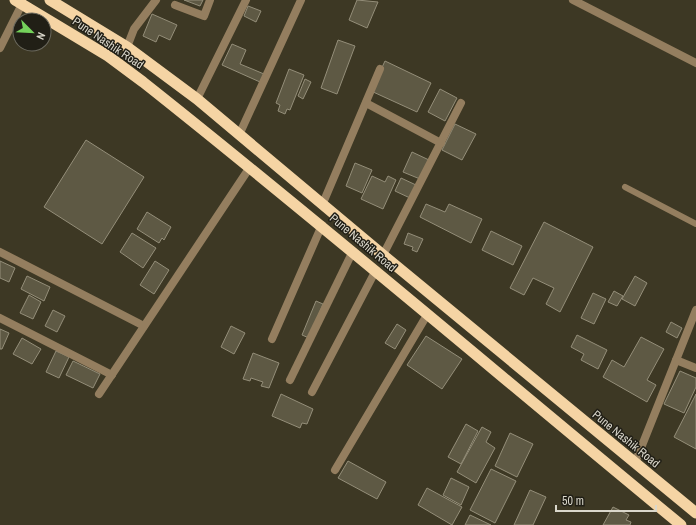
<svg xmlns="http://www.w3.org/2000/svg" width="696" height="525" viewBox="0 0 696 525" font-family="'Archivo Narrow',sans-serif">
  <style>
    .building { fill: #5e5944; stroke: #948e79 }
    .lines { fill: none; stroke-linecap: round; stroke-linejoin: round }
    .service { stroke: #947e5f; stroke-width: 6 }
    .minor { stroke: #947e5f; stroke-width: 8 }
    .trunk { stroke: #f5d4a4; stroke-width: 11 }
    .labels { text-anchor: middle; dominant-baseline: central; stroke-width: 3; stroke-linejoin: round; paint-order: stroke }
    .street-label { font-size: 12px; fill: #dad7cb; stroke: #211f16 }
  </style>
  <rect width="100%" height="100%" fill="#3d3824"/>
  <!-- building -->
  <g class="building">
    <path d="M184 0H203L200 6Z"/>
    <path d="M357 0 378 2 367 28 349 20Z"/>
    <path d="M248 6 261 11 256 22 244 16Z"/>
    <path d="M152 14 177 25 170 40 159 35 156 42 143 36Z"/>
    <path d="M338 40 355 46 337 94 321 88Z"/>
    <path d="M232 44 246 50 240 64 264 74 260 82 222 65Z"/>
    <path d="M385 61 431 83 417 112 371 91Z"/>
    <path d="M289 69 304 75 290 110 287 109 285 114 278 111 280 105 276 103Z"/>
    <path d="M305 79 311 82 303 99 298 96Z"/>
    <path d="M440 89 457 98 445 121 428 112Z"/>
    <path d="M455 124 476 134 462 160 442 150Z"/>
    <path d="M86 140 144 177 102 244 44 207Z"/>
    <path d="M412 152 429 160 420 179 403 172Z"/>
    <path d="M355 163 372 170 362 193 346 186Z"/>
    <path d="M372 176 385 182 388 176 396 180 383 209 361 199Z"/>
    <path d="M401 178 416 185 410 198 395 191Z"/>
    <path d="M426 204 445 212 449 204 482 219 471 243 420 217Z"/>
    <path d="M147 212 171 227 164 240 162 238 159 243 137 229Z"/>
    <path d="M544 222 593 247 560 312 546 304 554 288 533 278 524 295 510 288Z"/>
    <path d="M491 231 522 246 513 265 482 250Z"/>
    <path d="M132 233 156 248 143 268 120 252Z"/>
    <path d="M408 233 423 239 417 252 412 250 413 247 404 244Z"/>
    <path d="M0 261 15 268 9 282 0 278Z"/>
    <path d="M155 261 169 270 154 294 140 285Z"/>
    <path d="M27 276 50 287 44 301 21 289Z"/>
    <path d="M635 276 647 283 635 306 622 299Z"/>
    <path d="M614 291 623 296 617 306 608 302Z"/>
    <path d="M593 293 606 299 594 324 581 318Z"/>
    <path d="M29 295 41 302 33 319 20 313Z"/>
    <path d="M316 301 323 304 309 338 302 335Z"/>
    <path d="M53 310 65 316 57 332 45 326Z"/>
    <path d="M671 322 682 328 677 338 666 332Z"/>
    <path d="M397 324 406 330 395 349 385 343Z"/>
    <path d="M231 326 245 333 234 354 221 347Z"/>
    <path d="M0 329 9 333 2 349H0Z"/>
    <path d="M577 335 607 350 598 369 581 360 584 354 571 347Z"/>
    <path d="M426 336 462 359 442 389 407 365Z"/>
    <path d="M641 337 664 349 647 380 656 385 647 402 603 377 612 360 624 367Z"/>
    <path d="M22 338 41 349 32 364 13 354Z"/>
    <path d="M56 351 69 357 59 378 46 372Z"/>
    <path d="M253 353 279 363 269 388 261 386 263 382 251 378 250 381 243 379Z"/>
    <path d="M73 361 100 374 93 388 66 375Z"/>
    <path d="M680 371 696 378V387L684 413 664 404Z"/>
    <path d="M281 394 313 409 307 424 302 423 300 428 272 416Z"/>
    <path d="M696 394V449L674 437Z"/>
    <path d="M466 424 478 431 461 464 448 457Z"/>
    <path d="M482 427 491 432 486 442 495 448 476 483 457 472Z"/>
    <path d="M510 433 533 444 517 477 495 466Z"/>
    <path d="M348 461 386 482 377 499 338 478Z"/>
    <path d="M491 469 516 481 495 523 470 510Z"/>
    <path d="M451 478 469 487 461 505 443 495Z"/>
    <path d="M427 488 462 507 452 525 418 505Z"/>
    <path d="M530 490 546 497 533 525H514Z"/>
    <path d="M613 507 629 515 626 520 631 522 630 525H603Z"/>
    <path d="M470 515 491 525H465Z"/>
  </g>
  <g class="lines">
    <!-- service -->
    <path class="service" d="M625 187 696 224"/>
    <!-- minor -->
    <g class="minor">
      <path d="M573 0 696 63"/>
      <path d="M175 5 204 16 210 0"/>
      <path d="M127 47 134 29 156 0"/>
      <path d="M0 48 22 4"/>
      <path d="M197 99 246 0"/>
      <path d="M366 103 441 143"/>
      <path d="M239 135 301 0"/>
      <path d="M323 203 380 69"/>
      <path d="M0 252 144 326"/>
      <path d="M383 255 461 103"/>
      <path d="M0 318 112 375"/>
      <path d="M272 339 322 225"/>
      <path d="M676 360 696 368"/>
      <path d="M290 380 353 251"/>
      <path d="M312 392 376 270"/>
      <path d="M99 394 250 167"/>
      <path d="M635 463 696 310"/>
      <path d="M335 470 427 315"/>
    </g>
    <!-- trunk -->
    <g class="trunk">
      <path d="M15 0 108 56 143 82C325 226 501 377 681 525"/>
      <path d="M50 0 127 47 197 99 383 255 696 513"/>
    </g>
  </g>
  <g class="labels">
    <!-- street labels -->
    <g class="street-label">
      <text transform="translate(108 43) rotate(34)">Pune Nashik Road</text>
      <text transform="translate(363 243) rotate(40)">Pune Nashik Road</text>
      <text transform="translate(626 439) rotate(39)">Pune Nashik Road</text>
    </g>
  </g>
  <!-- north arrow -->
  <g transform="translate(32 32) rotate(114)"><circle r="19" fill="#211f16" stroke="#6b695e"/>
  <path d="M0-3L7 15L0 10L-7 15Z" fill="#75d25b"/>
  <text y="-6" font-size="11" font-weight="bold" text-anchor="middle" fill="#dad7cb">N</text>
  </g>
  <!-- scale -->
  <path d="M556 505v6h100v-6" fill="none" stroke="#dad7cb" stroke-width="2"/>
  <text x="562" y="505" font-size="12" fill="#dad7cb" stroke="#211f16" stroke-width="3" paint-order="stroke">50 m</text>
</svg>
